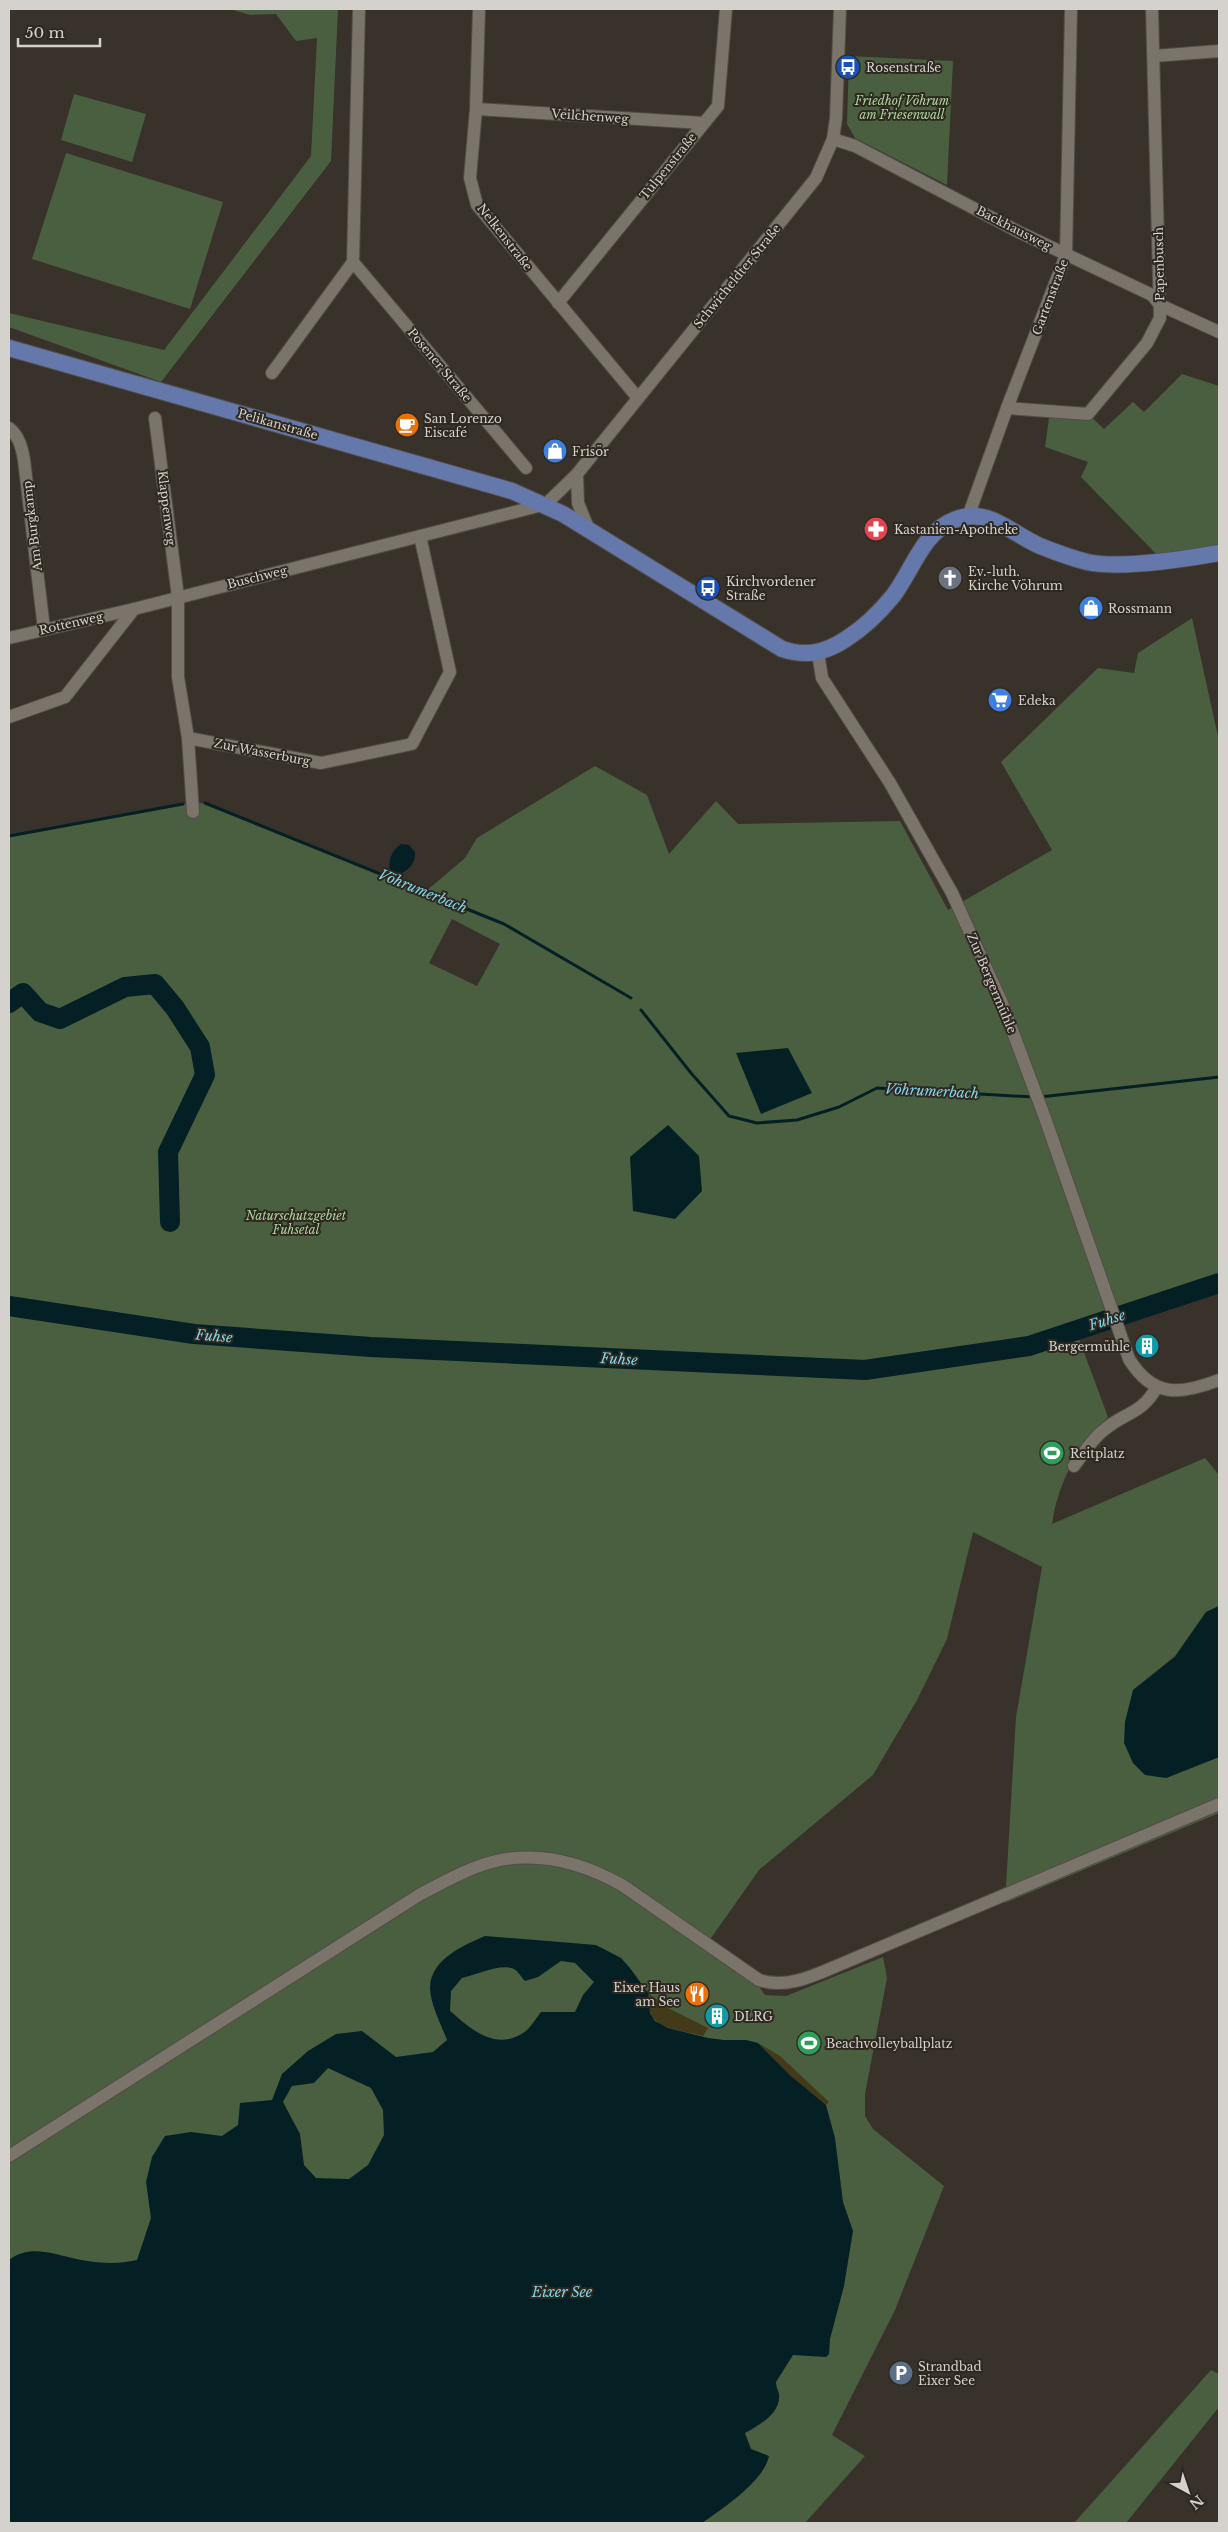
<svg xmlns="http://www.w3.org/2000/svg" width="1228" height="2532" viewBox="0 0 1228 2532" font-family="'Libre Baskerville',serif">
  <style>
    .green { fill: #495f40; fill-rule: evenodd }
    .sand { fill: #433a1a }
    .water { fill: #042025; fill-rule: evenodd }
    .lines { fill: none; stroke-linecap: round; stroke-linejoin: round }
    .stream { stroke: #042025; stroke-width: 3 }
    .river { stroke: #042025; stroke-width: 20 }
    .minor-casing { stroke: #524d47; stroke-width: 14 }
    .major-casing { stroke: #524d47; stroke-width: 18 }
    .minor { stroke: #7b746b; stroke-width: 12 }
    .major { stroke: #6578ac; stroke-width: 16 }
    .labels { text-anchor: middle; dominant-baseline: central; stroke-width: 4; stroke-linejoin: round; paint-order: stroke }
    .poi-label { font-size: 12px; fill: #d5d1cc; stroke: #2e2820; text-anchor: start }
    .park-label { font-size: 12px; font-style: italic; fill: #acd59c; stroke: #2e2820 }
    .street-label { font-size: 12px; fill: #d5d1cc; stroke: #2e2820 }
    .water-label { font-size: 14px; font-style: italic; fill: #80d7eb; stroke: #2e2820 }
  </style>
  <rect width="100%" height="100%" fill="#38322a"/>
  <!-- green -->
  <g class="green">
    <path d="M230 9H338L331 161 161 382 9 327V313L164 350 311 156 317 38 296 41 276 14 250 15Z"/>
    <path d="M849 56 953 61 947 185 855 138 847 124Z"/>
    <path d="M74 94 146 114 132 162 61 140Z"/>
    <path d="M66 153 223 202 190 309 32 259Z"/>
    <path d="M1182 374 1219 386V553L1162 560 1081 477 1088 462 1045 447 1050 411 1088 414 1104 429 1133 402 1144 412Z"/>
    <path d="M1192 618 1219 741V1280L1028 1342 858 1367 855 1372 865 1374 1029 1350 1078 1336 1108 1417C1077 1450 1059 1479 1052 1524L1205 1458 1219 1475V1606L1206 1612 1175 1656 1133 1690 1166 1778 1219 1757V1813L1005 1903 1016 1717 1042 1567 973 1532 947 1639 917 1700 873 1775 759 1870 704 1948 758 1985 765 1995 786 1996 883 1957 887 1978 865 2094V2116L873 2129 944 2186 895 2310 832 2435 865 2456 805 2523H9V2163L56 2131 9 2158V836L183 804 205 803 425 892 465 858 477 838 595 766 647 795 669 854 716 801 738 824 900 821 948 910 1052 850 1001 762 1098 668 1134 673 1138 653ZM452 919 500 944 477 986 429 963Z"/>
    <path d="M1211 2370 1219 2374V2407L1126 2523H1074Z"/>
  </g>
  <!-- sand -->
  <g class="sand">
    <path d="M648 1993 668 2008 708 2028 703 2036C676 2028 645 2032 648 1993Z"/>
    <path d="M758 2043 780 2056 829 2102 826 2105 791 2076Z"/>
  </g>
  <!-- water -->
  <g class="water">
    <path d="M401 844 409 845 415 852C416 865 408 869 398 876L390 872C388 861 391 851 401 844Z"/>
    <path d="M788 1048 812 1093 761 1114 736 1053Z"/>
    <path d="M668 1125 699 1156 702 1191 675 1219 633 1211 630 1157Z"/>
    <path d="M1219 1606V1757L1166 1778 1145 1775 1133 1763 1124 1743 1125 1722 1133 1690 1175 1657 1206 1612Z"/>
    <path d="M485 1936 596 1945 621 1958 630 1968 648 1993 650 2013 655 2021 668 2028 708 2038 724 2040H746L758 2043 791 2076 826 2105 835 2138 843 2202 853 2231 844 2286 830 2339 829 2354 826 2357 793 2355 776 2382C776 2387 778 2390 779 2394 781 2414 759 2425 745 2433L751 2449 769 2456C764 2481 722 2509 702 2523H9V2260C29 2245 50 2253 72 2258 92 2263 116 2265 137 2260L151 2218 146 2182 152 2157 165 2136 191 2132 222 2136 238 2125 240 2103 272 2100 282 2074 308 2051 336 2034 362 2031 396 2057 433 2052 447 2040C441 2024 430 2004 430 1987 431 1959 464 1945 485 1936ZM561 1961 575 1963 594 1982 583 1995 575 2012H541C536 2018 530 2029 523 2033 495 2051 471 2029 450 2011L451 1991 462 1978C476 1975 501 1963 514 1969 518 1971 522 1978 525 1981L538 1977ZM328 2068 371 2088 383 2110 384 2135 368 2165 349 2179 316 2178 304 2165 300 2134 283 2102 292 2086 314 2083Z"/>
  </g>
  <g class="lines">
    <!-- stream -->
    <g class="stream">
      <path d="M205 803 504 924 631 998"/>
      <path d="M9 836 183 804"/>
      <path d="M641 1010 691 1073 729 1116 757 1123 797 1120 839 1107 877 1088 1033 1097"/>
      <path d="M1040 1097 1219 1077"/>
    </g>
    <!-- river -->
    <g class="river">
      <path d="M9 1003 23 993 40 1012 60 1019 125 987 155 984 175 1008 200 1047 205 1075 168 1152 170 1222"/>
      <path d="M9 1306 194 1334 371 1347 865 1370 1029 1346 1219 1283"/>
    </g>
    <defs>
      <g id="minor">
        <path d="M479 9 476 109 470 178 477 205 638 398"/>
        <path d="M1154 56 1219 51"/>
        <path d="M476 109 703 123"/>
        <path d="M833 139 855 146 1019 232 1152 295 1160 305 1219 332"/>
        <path d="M353 262 526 468"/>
        <path d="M558 303 718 106 726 9"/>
        <path d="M272 373 353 262 359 9"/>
        <path d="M1007 408 1088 414 1147 343 1160 318 1152 9"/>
        <path d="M155 418 178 597V677L188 738 321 763 412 744 450 672 420 536"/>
        <path d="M9 428C19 436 22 448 24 460L44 629"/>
        <path d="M577 474 578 503 589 530"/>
        <path d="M969 514 1007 408 1066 255 1071 9"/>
        <path d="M9 638 134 609"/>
        <path d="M818 653 822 678 890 783 952 893 1002 1003 1045 1118 1129 1359C1153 1398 1180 1395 1219 1380"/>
        <path d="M9 717 65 697 134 609 546 504 577 474 816 178 833 139 836 118 840 9"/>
        <path d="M188 738 193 812"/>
        <path d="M1074 1466C1083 1454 1092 1439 1104 1430 1126 1411 1140 1416 1157 1387"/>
        <path d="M9 2156 419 1895C442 1883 466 1869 492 1862 538 1850 583 1863 622 1885L759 1980C789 1990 819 1973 846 1962L1219 1804"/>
      </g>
      <path id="major" d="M9 348 512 491 563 514 782 649C806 657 825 653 846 639 865 627 879 613 893 596 912 571 923 532 954 520 988 506 1010 533 1040 546 1055 552 1071 558 1087 562 1120 569 1185 559 1219 553"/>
    </defs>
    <!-- minor casing -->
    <use href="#minor" class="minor-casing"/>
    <!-- major casing -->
    <use href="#major" class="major-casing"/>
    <!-- minor -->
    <use href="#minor" class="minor"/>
    <!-- major -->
    <use href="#major" class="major"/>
  </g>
  <!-- icons -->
  <defs>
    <symbol id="bus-disc" viewBox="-11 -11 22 22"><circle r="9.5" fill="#1a4fb4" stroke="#2e2820"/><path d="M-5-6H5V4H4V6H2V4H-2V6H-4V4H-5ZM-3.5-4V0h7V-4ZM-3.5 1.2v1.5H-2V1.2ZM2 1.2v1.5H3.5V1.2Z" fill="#fff"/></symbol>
    <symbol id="cafe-disc" viewBox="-11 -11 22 22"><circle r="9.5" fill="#e8710a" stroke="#2e2820"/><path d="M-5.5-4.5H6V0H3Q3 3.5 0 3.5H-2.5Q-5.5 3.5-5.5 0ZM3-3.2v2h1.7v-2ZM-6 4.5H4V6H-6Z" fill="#fff"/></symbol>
    <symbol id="shop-disc" viewBox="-11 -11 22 22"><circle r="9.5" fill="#3f7fe0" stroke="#2e2820"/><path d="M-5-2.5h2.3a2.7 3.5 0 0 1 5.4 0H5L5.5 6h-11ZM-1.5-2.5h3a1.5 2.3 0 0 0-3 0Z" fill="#fff"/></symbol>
    <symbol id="pharmacy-disc" viewBox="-11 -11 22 22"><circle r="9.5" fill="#e0444e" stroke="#2e2820"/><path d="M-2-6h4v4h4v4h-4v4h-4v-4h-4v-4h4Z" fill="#fff"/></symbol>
    <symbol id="church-disc" viewBox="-11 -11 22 22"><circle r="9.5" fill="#6b7280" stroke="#2e2820"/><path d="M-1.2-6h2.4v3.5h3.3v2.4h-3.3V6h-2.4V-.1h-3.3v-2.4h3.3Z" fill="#fff"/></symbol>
    <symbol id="supermarket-disc" viewBox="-11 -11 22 22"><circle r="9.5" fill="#3f7fe0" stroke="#2e2820"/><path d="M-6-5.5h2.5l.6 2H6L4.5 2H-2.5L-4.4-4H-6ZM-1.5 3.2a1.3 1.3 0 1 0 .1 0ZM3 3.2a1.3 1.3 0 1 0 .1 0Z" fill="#fff"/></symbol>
    <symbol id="building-disc" viewBox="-11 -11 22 22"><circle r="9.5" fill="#0f9aa8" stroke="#2e2820"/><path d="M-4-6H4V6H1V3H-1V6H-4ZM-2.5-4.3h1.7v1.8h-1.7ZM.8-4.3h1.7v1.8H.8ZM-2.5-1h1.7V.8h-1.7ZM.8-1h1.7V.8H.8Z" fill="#fff"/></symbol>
    <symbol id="stadium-disc" viewBox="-11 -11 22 22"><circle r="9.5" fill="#2e9e5b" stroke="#2e2820"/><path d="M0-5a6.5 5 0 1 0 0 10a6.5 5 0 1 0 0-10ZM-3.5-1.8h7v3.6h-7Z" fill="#fff"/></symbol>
    <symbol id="restaurant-disc" viewBox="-11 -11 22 22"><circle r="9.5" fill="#e8710a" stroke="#2e2820"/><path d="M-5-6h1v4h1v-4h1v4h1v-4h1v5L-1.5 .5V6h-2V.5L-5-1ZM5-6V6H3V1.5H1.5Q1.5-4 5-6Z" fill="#fff"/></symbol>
    <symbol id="parking-disc" viewBox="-11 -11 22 22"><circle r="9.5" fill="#5c6f8a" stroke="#2e2820"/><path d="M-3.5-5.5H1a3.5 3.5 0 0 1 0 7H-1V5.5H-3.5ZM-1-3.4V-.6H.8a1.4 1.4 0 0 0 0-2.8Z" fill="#fff"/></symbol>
  </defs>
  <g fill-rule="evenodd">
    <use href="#bus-disc" x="834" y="53" width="28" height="28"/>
    <use href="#cafe-disc" x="393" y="411" width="28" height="28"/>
    <use href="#shop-disc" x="541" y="437" width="28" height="28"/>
    <use href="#pharmacy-disc" x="862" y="515" width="28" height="28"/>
    <use href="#church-disc" x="936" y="564" width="28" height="28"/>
    <use href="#bus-disc" x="694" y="574" width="28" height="28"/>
    <use href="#shop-disc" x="1077" y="594" width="28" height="28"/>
    <use href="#supermarket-disc" x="986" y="686" width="28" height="28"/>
    <use href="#building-disc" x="1133" y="1332" width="28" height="28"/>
    <use href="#stadium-disc" x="1038" y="1439" width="28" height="28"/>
    <use href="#restaurant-disc" x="683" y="1980" width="28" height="28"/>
    <use href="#building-disc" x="703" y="2002" width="28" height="28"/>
    <use href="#stadium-disc" x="795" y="2029" width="28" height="28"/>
    <use href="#parking-disc" x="887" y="2359" width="28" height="28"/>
  </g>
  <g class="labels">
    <!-- poi labels -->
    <g class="poi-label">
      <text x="866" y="67">Rosenstraße</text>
      <text x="424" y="418">San Lorenzo<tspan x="424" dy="14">Eiscafé</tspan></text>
      <text x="572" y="451">Frisör</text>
      <text x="894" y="529">Kastanien-Apotheke</text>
      <text x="968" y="571">Ev.-luth.<tspan x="968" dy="14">Kirche Vöhrum</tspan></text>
      <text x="726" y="581">Kirchvordener<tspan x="726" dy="14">Straße</tspan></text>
      <text x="1108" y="608">Rossmann</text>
      <text x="1018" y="700">Edeka</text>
      <text x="1130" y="1346" text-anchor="end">Bergermühle</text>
      <text x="1070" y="1453">Reitplatz</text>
      <text x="680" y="1987" text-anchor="end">Eixer Haus<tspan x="680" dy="14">am See</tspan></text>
      <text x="734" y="2016">DLRG</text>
      <text x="826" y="2043">Beachvolleyballplatz</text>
      <text x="918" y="2366">Strandbad<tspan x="918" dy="14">Eixer See</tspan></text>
    </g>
    <!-- park labels -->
    <g class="park-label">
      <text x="902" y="100">Friedhof Vöhrum<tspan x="902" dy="14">am Friesenwall</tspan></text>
      <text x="296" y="1215">Naturschutzgebiet<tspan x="296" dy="14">Fuhsetal</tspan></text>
    </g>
    <!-- street labels -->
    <g class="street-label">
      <text transform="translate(590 116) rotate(4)">Veilchenweg</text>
      <text transform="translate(668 166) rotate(-51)">Tulpenstraße</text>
      <text transform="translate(1014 228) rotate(27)">Backhausweg</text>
      <text transform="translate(505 237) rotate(52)">Nelkenstraße</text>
      <text transform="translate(1159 264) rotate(-91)">Papenbusch</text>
      <text transform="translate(737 276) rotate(-51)">Schwicheldter Straße</text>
      <text transform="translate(1050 297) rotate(-69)">Gartenstraße</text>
      <text transform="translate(440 365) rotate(50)">Posener Straße</text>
      <text transform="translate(278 424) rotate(16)">Pelikanstraße</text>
      <text transform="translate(167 508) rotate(83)">Klappenweg</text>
      <text transform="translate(32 526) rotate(-97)">Am Burgkamp</text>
      <text transform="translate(257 577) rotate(-14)">Buschweg</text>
      <text transform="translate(71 623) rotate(-13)">Rottenweg</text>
      <text transform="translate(262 752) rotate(11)">Zur Wasserburg</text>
      <text transform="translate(992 983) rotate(67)">Zur Bergermühle</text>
    </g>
    <!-- water labels -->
    <g class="water-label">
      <text transform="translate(423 891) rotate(22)">Vöhrumerbach</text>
      <text transform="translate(932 1091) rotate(3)">Vöhrumerbach</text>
      <text transform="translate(1107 1320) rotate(-18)">Fuhse</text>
      <text transform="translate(214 1336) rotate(5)">Fuhse</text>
      <text transform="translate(619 1359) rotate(3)">Fuhse</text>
      <text x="562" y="2292">Eixer See</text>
    </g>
  </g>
  <!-- border -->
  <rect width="1228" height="2532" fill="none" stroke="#d5d1cc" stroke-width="20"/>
  <!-- north arrow -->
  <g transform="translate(1188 2492) rotate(140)" stroke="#2e2820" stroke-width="4" paint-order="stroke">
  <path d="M0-4L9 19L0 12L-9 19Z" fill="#d5d1cc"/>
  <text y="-8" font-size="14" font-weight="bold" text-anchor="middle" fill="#d5d1cc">N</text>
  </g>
  <!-- scale -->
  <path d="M18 38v8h82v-8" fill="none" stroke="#d5d1cc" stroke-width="2.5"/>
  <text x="25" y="38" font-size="15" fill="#d5d1cc" stroke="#2e2820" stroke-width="4" paint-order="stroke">50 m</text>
</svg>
